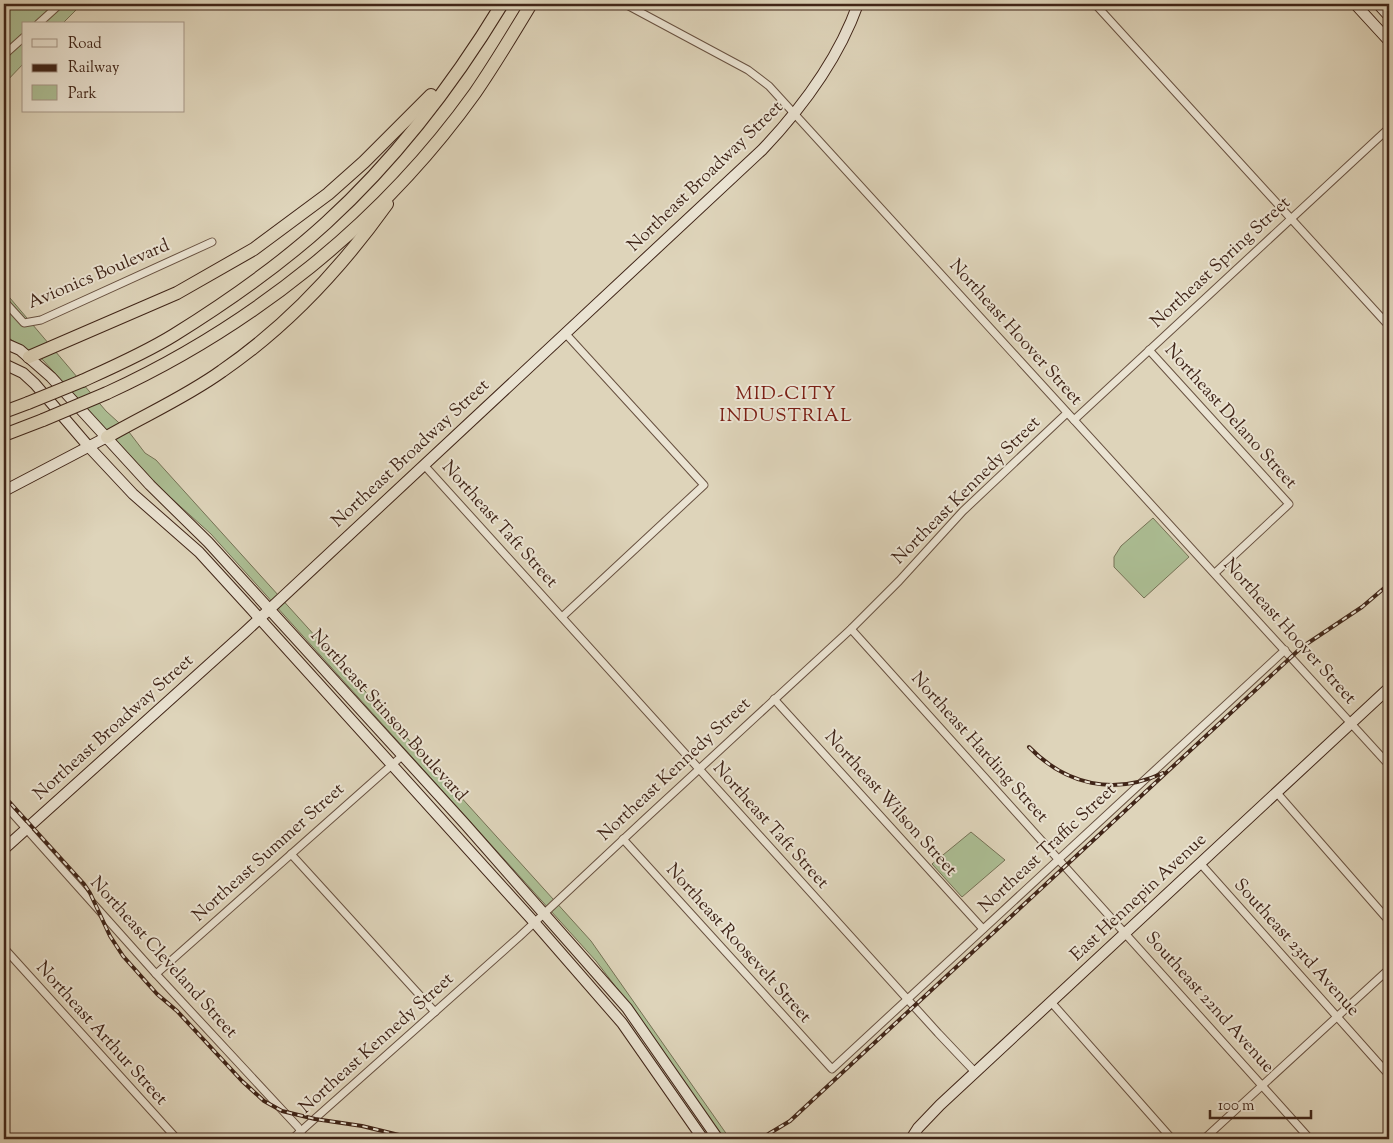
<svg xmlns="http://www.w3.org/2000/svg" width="1393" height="1143" viewBox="0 0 1393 1143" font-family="'Sorts Mill Goudy',serif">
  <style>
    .green { fill: #acbe94; stroke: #767256 }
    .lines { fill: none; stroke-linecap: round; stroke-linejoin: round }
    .street-casing { stroke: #685140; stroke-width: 9 }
    .secondary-casing { stroke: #402518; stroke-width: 12 }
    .highway-casing { stroke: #402518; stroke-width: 14 }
    .street { stroke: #eae3d2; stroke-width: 7 }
    .secondary { stroke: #eae3d2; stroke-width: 10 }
    .highway { stroke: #ded4ba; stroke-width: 12 }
    .rail-casing { stroke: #402518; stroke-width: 4 }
    .rail { stroke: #eae3d2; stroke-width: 2; stroke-dasharray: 5.5; stroke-linecap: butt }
    .highway-bridge-casing { stroke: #402518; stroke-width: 14; stroke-linecap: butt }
    .highway-bridge { stroke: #ded4ba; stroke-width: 12 }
    .labels { text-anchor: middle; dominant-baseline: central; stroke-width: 4; stroke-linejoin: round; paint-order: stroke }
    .street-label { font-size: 18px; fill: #402518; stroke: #eae3d2 }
    .neighbourhood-label { font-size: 19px; letter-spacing: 1px; fill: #7a1f14; stroke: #eae3d2 }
  </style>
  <rect width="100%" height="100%" fill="#ded4ba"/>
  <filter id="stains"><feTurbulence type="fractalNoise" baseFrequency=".004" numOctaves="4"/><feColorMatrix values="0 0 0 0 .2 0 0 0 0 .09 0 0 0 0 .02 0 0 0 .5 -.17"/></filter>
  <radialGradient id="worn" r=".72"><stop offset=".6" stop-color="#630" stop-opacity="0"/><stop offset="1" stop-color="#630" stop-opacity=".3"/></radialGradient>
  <!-- green -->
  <g class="green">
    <path d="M4 4H82L62 24H24V63L4 84Z"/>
    <path d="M4 291 106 411 129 432 145 453 156 460 591 941 730 1139H723L635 1012 596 961 211 534 151 480 43 360 4 335Z"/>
    <path d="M1153 518 1189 557 1144 598 1114 567V557L1121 546Z"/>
    <path d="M971 832 1005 860 962 897 932 864Z"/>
  </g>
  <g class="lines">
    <defs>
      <g id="street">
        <path d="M625 4 748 70 769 86 1389 765"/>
        <path d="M1095 4 1389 326"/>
        <path d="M38 24 60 4"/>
        <path d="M4 55 24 37"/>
        <path d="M4 301 24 323 41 320 212 242"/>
        <path d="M1149 350 1289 504 1215 573"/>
        <path d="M1074 420 1389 128"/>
        <path d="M424 465 938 1033 975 1072"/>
        <path d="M562 617 704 485 565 333"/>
        <path d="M851 629 1310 1139"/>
        <path d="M774 699 983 929"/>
        <path d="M1277 793 1389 921"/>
        <path d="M4 804 156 974 298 1127 301 1132"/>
        <path d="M623 839 832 1069 1285 650"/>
        <path d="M291 854 435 1012"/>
        <path d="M1200 863 1389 1075"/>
        <path d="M4 948 177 1139"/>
        <path d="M156 974 403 755"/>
        <path d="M1051 1002 1172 1139"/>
        <path d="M292 1139 519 937 645 819 851 629 899 581 963 511 1067 413"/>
        <path d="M1204 1139 1389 969"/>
      </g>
      <g id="secondary">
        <path d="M1355 4 1389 41"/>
        <path d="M1378 4 1389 16"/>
        <path d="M4 343 20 350 51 377 150 485 208 542 465 824 627 1008 718 1139"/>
        <path d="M4 364 23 373 35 384 89 447 133 494 199 552 252 610 534 922 622 1023 703 1139"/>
        <path d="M4 491 107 437"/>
        <path d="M4 849 244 633 762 150C803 107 838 60 858 4"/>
        <path d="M911 1139 918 1128 940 1105 1389 688"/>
      </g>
      <g id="highway">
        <path d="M29 357 177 293 254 249 328 194 364 162 431 95"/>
        <path d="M82 381C113 367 145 353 174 335 227 302 280 265 326 223 395 160 454 83 502 4"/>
        <path d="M107 393C251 327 382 223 475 93 495 64 513 34 531 4"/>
        <path d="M4 412 28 403"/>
        <path d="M4 435 43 420"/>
        <path d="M107 437C145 415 186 397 222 371 286 327 342 267 387 204"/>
      </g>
    </defs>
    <!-- street casing -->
    <use href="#street" class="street-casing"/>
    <!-- secondary casing -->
    <use href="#secondary" class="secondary-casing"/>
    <!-- highway casing -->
    <use href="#highway" class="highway-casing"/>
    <!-- street -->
    <use href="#street" class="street"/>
    <!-- secondary -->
    <use href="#secondary" class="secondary"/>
    <!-- highway -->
    <use href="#highway" class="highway"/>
    <defs>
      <g id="rail">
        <path d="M1029 747C1066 785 1114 796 1163 773"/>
        <path d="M4 796 84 884 90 893 110 936 123 956 157 994 177 1011 242 1081 264 1101 282 1111 315 1119 362 1126 399 1135 462 1139"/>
        <path d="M454 1135 549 1139"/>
        <path d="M760 1139 790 1121 1302 647 1362 607 1389 584"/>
      </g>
    </defs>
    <!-- rail casing -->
    <use href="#rail" class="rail-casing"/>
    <!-- rail -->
    <use href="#rail" class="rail"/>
    <defs>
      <g id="highway-bridge">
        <path d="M28 403 82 381"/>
        <path d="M43 420 107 393"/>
      </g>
    </defs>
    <!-- highway-bridge casing -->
    <use href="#highway-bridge" class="highway-bridge-casing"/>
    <!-- highway-bridge -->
    <use href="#highway-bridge" class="highway-bridge"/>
  </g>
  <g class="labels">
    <!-- street labels -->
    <g class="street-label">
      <text transform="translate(706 177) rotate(-44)">Northeast Broadway Street</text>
      <text transform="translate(1221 263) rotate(-43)">Northeast Spring Street</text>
      <text transform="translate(99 275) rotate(-23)">Avionics Boulevard</text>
      <text transform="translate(1015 333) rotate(48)">Northeast Hoover Street</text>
      <text transform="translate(1230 417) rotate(48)">Northeast Delano Street</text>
      <text transform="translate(411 454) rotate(-43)">Northeast Broadway Street</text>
      <text transform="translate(967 491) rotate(-45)">Northeast Kennedy Street</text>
      <text transform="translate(499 525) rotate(48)">Northeast Taft Street</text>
      <text transform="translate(1289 632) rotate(48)">Northeast Hoover Street</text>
      <text transform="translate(388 716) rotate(48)">Northeast Stinson Boulevard</text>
      <text transform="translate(114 728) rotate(-42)">Northeast Broadway Street</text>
      <text transform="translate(979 748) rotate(48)">Northeast Harding Street</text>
      <text transform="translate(675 770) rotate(-43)">Northeast Kennedy Street</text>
      <text transform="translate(890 804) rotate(48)">Northeast Wilson Street</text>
      <text transform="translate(770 826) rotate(48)">Northeast Taft Street</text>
      <text transform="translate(1048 849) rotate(-43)">Northeast Traffic Street</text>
      <text transform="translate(269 853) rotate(-42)">Northeast Summer Street</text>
      <text transform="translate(1139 898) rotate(-43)">East Hennepin Avenue</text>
      <text transform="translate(738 944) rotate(48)">Northeast Roosevelt Street</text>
      <text transform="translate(1296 948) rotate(48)">Southeast 23rd Avenue</text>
      <text transform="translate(163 958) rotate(48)">Northeast Cleveland Street</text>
      <text transform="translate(1209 1003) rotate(48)">Southeast 22nd Avenue</text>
      <text transform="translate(101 1034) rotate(48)">Northeast Arthur Street</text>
      <text transform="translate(377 1044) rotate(-42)">Northeast Kennedy Street</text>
    </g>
    <!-- neighbourhood labels -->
    <g class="neighbourhood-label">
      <text x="786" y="394">MID-CITY<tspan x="786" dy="22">INDUSTRIAL</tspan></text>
    </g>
  </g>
  <!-- margin -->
  <rect width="1393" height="1143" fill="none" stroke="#ded4ba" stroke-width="20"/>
  <rect x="5" y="5" width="1383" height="1133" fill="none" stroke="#402518" stroke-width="2.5"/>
  <rect x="10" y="10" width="1373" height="1123" fill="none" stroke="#402518"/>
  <!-- legend -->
  <rect x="22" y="22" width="162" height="90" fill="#eae3d2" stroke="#a69788"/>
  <rect x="32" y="39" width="25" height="8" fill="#eae3d2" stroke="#a69788"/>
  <text x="68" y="48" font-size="15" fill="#402518">Road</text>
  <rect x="32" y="64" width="25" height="8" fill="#402518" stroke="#a69788"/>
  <text x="68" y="72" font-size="15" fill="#402518">Railway</text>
  <rect x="32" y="85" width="25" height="15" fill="#acbe94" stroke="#a69788"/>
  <text x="68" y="98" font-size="15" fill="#402518">Park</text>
  <!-- scale -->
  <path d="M1210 1110v8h101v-8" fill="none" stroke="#402518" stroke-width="2.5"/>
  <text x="1218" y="1110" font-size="15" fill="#402518" stroke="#eae3d2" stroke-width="4" paint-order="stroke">100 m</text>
  <rect width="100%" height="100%" filter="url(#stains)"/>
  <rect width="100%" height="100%" fill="url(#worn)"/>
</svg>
